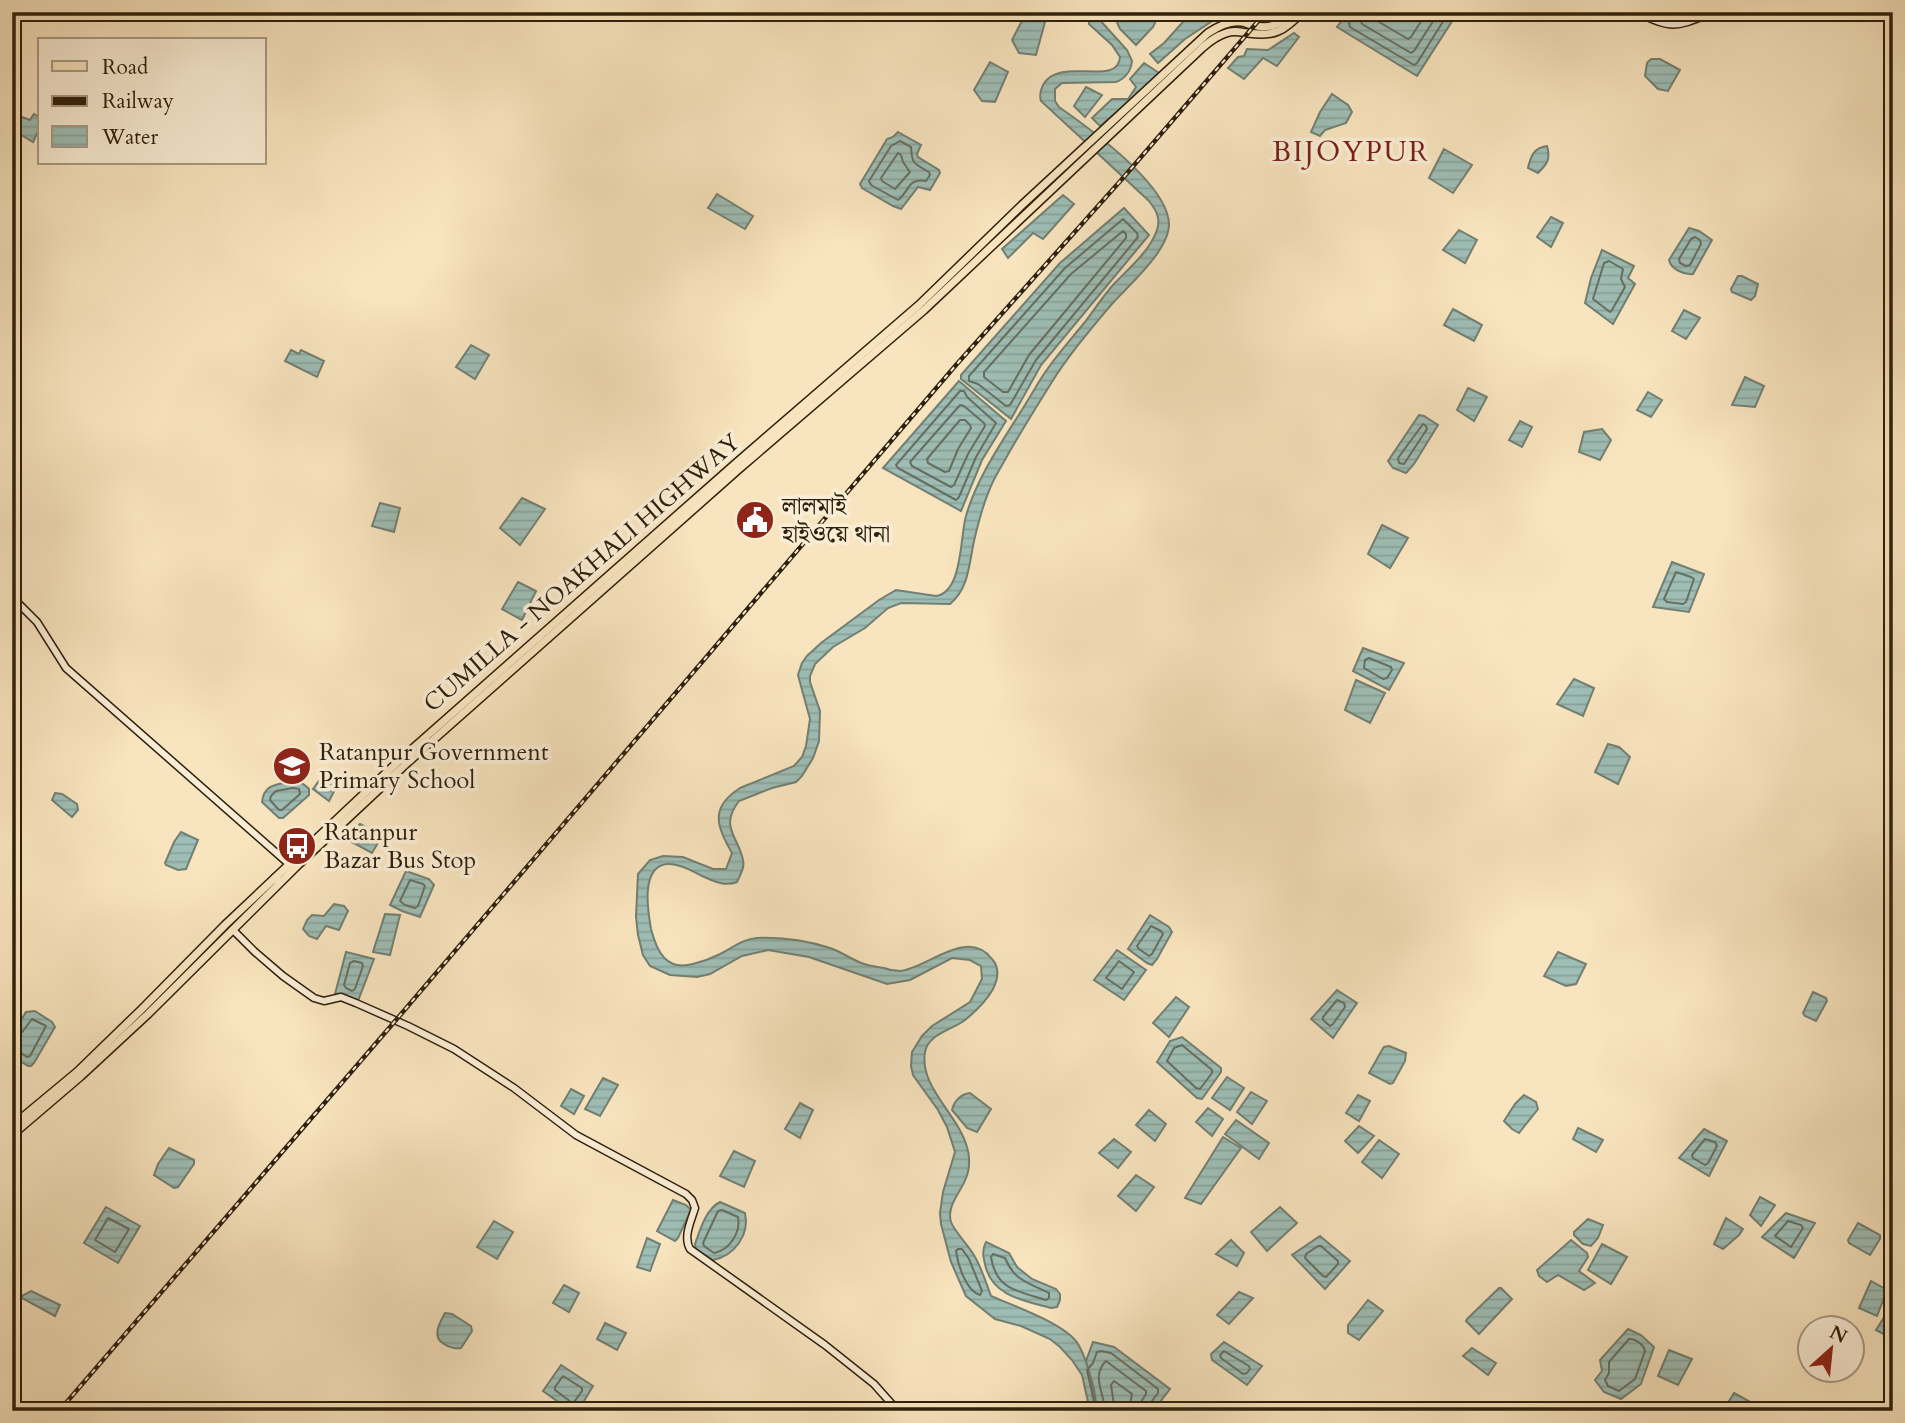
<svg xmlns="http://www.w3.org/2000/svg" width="1905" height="1423" viewBox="0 0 1905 1423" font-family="Cardo,'Noto Serif Bengali',serif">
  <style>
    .water { fill: url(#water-rules); stroke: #727f72; stroke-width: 2 }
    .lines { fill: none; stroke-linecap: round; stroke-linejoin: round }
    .shore { stroke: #666f60; stroke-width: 2 }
    .secondary-casing { stroke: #2f200b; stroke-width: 9 }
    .primary-casing { stroke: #2f200b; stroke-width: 10 }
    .trunk-casing { stroke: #2f200b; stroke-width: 10 }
    .secondary { stroke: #faedd5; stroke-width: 6 }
    .primary { stroke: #f8e4be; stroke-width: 7 }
    .trunk { stroke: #f8e4be; stroke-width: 7 }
    .rail-casing { stroke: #2f200b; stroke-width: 4.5 }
    .rail { stroke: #faedd5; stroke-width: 2; stroke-dasharray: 5; stroke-linecap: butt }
    .labels { text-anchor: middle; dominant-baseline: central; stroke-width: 7; stroke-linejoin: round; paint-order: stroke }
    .poi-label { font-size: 24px; fill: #2f200b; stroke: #faedd5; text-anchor: start }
    .street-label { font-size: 24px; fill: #2f200b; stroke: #faedd5 }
    .quarter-label { font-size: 28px; letter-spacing: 2px; fill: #7a1f14; stroke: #faedd5 }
  </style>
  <defs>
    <pattern id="water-rules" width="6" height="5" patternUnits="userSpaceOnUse" patternTransform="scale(1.75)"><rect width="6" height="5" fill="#9ebeb6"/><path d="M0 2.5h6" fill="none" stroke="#88a39b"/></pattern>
  </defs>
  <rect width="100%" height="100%" fill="#f8e4be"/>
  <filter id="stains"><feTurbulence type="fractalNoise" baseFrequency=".00286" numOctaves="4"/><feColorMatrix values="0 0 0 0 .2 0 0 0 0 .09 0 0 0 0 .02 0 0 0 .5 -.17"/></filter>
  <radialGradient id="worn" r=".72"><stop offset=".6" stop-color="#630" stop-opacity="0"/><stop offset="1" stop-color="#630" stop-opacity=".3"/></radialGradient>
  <!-- water -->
  <g class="water">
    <path d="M1089 12H1098V18L1127 50 1132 61C1131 71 1126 78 1116 82L1062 83 1055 89V101L1059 107C1089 128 1168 184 1169 224 1169 251 1128 286 1111 305 1090 330 1067 357 1050 385 1035 409 1020 433 1006 458 1000 469 993 479 989 491 982 507 978 524 974 541 969 564 969 588 950 604L901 603 888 608 865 628 833 647 815 664 810 676V682L820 711 819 741 813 758 802 776 796 782 772 788 739 801C719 827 738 836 743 860 745 868 740 875 737 882 724 887 714 881 702 876 692 871 678 863 667 864 640 867 648 912 651 929 657 952 666 971 693 964 702 962 710 959 718 955 731 949 742 939 757 938 780 937 808 941 830 948 842 952 852 960 864 964 870 966 878 967 884 968 889 970 895 971 900 971 928 968 967 927 992 959 1000 968 998 979 993 989 986 1002 976 1011 965 1020 952 1030 928 1034 925 1052 919 1087 958 1114 967 1147 970 1156 970 1169 966 1178 961 1192 946 1206 951 1222 954 1231 970 1247 975 1257 982 1269 986 1283 991 1296 1014 1306 1066 1324 1078 1344 1089 1362 1092 1388 1097 1409L1094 1389 1086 1361 1093 1342 1114 1347 1170 1389 1153 1411H1090L1082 1375 1072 1360 1060 1347 1050 1339 1021 1326 995 1319 966 1296 951 1262 941 1224 940 1213 943 1192 955 1152 947 1127 938 1110 913 1075 911 1066 912 1052 922 1036 932 1026 970 1002 982 979 981 966 970 960 952 958 910 980 887 984 809 957 768 950 742 956 710 974 697 977 670 975 650 966 643 955 638 935 636 917 638 874 650 860 663 856 683 857 713 869H726L732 853C717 826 709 808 740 788L794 766 802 757 806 746 810 719 798 675 802 663 807 656 821 643 879 600 896 590 936 596C963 592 960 536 966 516 979 470 1013 427 1037 385 1050 362 1068 343 1085 322 1095 309 1103 296 1114 284 1129 268 1150 251 1157 230 1161 218 1156 210 1149 201L1041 101C1039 95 1040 91 1043 85 1060 55 1118 88 1120 57L1112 45 1089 24Z"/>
    <path d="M1116 12H1156L1159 14 1153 27 1136 45 1120 29 1115 18Z"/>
    <path d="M1192 12H1226L1185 39 1158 63 1150 54 1164 43Z"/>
    <path d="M1348 12H1458L1417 76 1337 27Z"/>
    <path d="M1026 13 1045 22 1036 55 1019 53 1012 40Z"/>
    <path d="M1294 33 1299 37 1277 66 1263 58 1244 79 1228 68 1238 57 1244 56 1247 49 1268 50Z"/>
    <path d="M1651 59H1660L1680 70 1668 91 1658 89 1645 76 1647 63Z"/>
    <path d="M990 62 1008 72 995 102 982 101 974 90Z"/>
    <path d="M1144 63 1162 75 1100 126 1092 118 1112 99H1128L1136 87 1130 79Z"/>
    <path d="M1086 87 1102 95 1085 117 1074 106Z"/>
    <path d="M1332 94 1348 105 1352 112 1346 123 1325 130 1320 136 1311 132 1320 112Z"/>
    <path d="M34 114 40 118V127L33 142 18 133 17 125 22 117 30 120Z"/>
    <path d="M898 132 921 145 917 154 918 157 939 170 940 173 930 190 918 187 901 209 893 206 862 188 860 184 887 139 893 137Z"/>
    <path d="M1547 146C1551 159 1547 164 1538 173L1528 168C1531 155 1534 148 1547 146Z"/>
    <path d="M1444 149 1472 165 1453 193 1429 178Z"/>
    <path d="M717 194 753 216 745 229 708 208Z"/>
    <path d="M1063 195 1074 204 1043 239 1033 233 1008 258 1002 249Z"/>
    <path d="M1124 208 1149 235 1041 365 1011 419 961 379V375L1060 263Z"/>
    <path d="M1551 217 1563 223 1551 247 1537 237Z"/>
    <path d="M1689 228 1699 231 1712 240 1693 274C1684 275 1671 269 1669 260Z"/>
    <path d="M1459 230 1477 240 1465 263 1443 250Z"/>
    <path d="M1602 250 1634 266 1628 278 1635 284 1613 324 1585 303 1591 278Z"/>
    <path d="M1738 276H1742L1758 284 1755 296 1751 300 1732 292 1731 289Z"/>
    <path d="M1453 309 1482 325 1474 341 1444 325Z"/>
    <path d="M1684 310 1700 318 1686 339 1672 331Z"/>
    <path d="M471 345 489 355 475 379 456 367Z"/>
    <path d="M291 350 299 354 301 350 324 361 317 377 285 361Z"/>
    <path d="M1745 377 1764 386 1755 407 1732 405Z"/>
    <path d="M959 381 1006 421 982 460 961 511 883 468Z"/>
    <path d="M1468 388 1487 397 1474 421 1457 410Z"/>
    <path d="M1648 392 1662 400 1651 417 1637 410Z"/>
    <path d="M1419 415 1424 416 1438 425 1414 464 1406 473 1393 468 1388 461Z"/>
    <path d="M1520 421 1532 427 1522 447 1509 440Z"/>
    <path d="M1602 429 1611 440 1600 460 1579 452 1584 432Z"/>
    <path d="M522 498 545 509 520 545 500 528Z"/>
    <path d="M380 503 400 508 394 532 372 526Z"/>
    <path d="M1382 525 1408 538 1390 568 1368 554Z"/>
    <path d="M1672 562 1704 574 1689 612 1653 607Z"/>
    <path d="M518 582 536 591 522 620 502 609Z"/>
    <path d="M1363 648 1404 663 1389 690 1353 671Z"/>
    <path d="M1574 679 1594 688 1583 716 1557 704Z"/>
    <path d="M1356 680 1385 693 1370 723 1345 710Z"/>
    <path d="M1608 744 1619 747 1630 757 1618 784 1595 772Z"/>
    <path d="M324 774 338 784 329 801 313 789Z"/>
    <path d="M292 781C300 781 304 784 309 789V795L283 818H279L262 802C264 783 278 785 292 781Z"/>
    <path d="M55 793 62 794 77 804 78 810 72 817 52 800Z"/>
    <path d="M360 824 382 836 372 853 346 839Z"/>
    <path d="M181 832 198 840 186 869 178 870 166 865 165 863 174 842Z"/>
    <path d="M406 871 429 879 434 885 420 917 402 911 390 905Z"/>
    <path d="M334 904 344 906 348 911 339 930 326 926 317 939 309 936 303 929 307 920 312 915 324 916Z"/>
    <path d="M385 914 400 915 390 955 373 952Z"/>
    <path d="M1150 915 1169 927 1172 932 1157 959 1152 965 1147 963 1128 949Z"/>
    <path d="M1117 950 1146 970 1124 1000 1094 980Z"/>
    <path d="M346 952 374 959 358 1001 345 996 335 994Z"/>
    <path d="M1558 952 1586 964 1576 984 1566 986 1544 976Z"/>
    <path d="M1337 990 1357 1003 1333 1038 1311 1019Z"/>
    <path d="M1813 992 1826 998 1827 1001 1816 1021 1805 1016 1803 1013Z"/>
    <path d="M1176 997 1189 1007 1169 1037 1153 1023Z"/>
    <path d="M35 1011 52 1022 55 1027 34 1063 31 1066H28L12 1056V1035L26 1012Z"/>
    <path d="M1182 1037 1221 1068V1072L1202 1099 1197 1098 1157 1062 1170 1041Z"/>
    <path d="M1389 1046 1406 1053 1405 1061 1393 1083 1390 1084 1369 1073 1382 1050 1384 1047Z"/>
    <path d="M1227 1077 1244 1088 1230 1110 1212 1098Z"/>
    <path d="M603 1078 618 1085 600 1116 585 1109Z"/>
    <path d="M571 1089 584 1096 574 1114 561 1106Z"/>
    <path d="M1251 1092 1267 1101 1252 1124 1237 1112Z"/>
    <path d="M970 1093 991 1109 977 1132 967 1128 952 1110C954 1101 961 1094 970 1093Z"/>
    <path d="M1358 1095 1370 1101 1359 1121 1346 1113Z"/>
    <path d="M1524 1095 1536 1102 1538 1109 1519 1133 1512 1129 1504 1121 1515 1104Z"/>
    <path d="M800 1103 813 1110 800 1138 785 1129Z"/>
    <path d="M1208 1108 1223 1119 1212 1136 1196 1122Z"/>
    <path d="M1149 1110 1166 1124 1155 1141 1136 1125Z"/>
    <path d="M1236 1120 1269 1143 1259 1159 1225 1134Z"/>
    <path d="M1359 1126 1374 1136 1358 1153 1345 1141Z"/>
    <path d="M1578 1128 1603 1140 1596 1152 1573 1139Z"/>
    <path d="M1704 1129 1727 1141 1709 1176 1679 1158Z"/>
    <path d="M1223 1137 1241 1148 1201 1204 1185 1198Z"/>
    <path d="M1114 1139 1131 1152 1118 1168 1099 1153Z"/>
    <path d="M1379 1140 1399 1154 1382 1178 1362 1162Z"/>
    <path d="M169 1148 194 1160V1164L178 1187 174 1188 154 1175 158 1164Z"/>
    <path d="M734 1151 755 1161 744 1187 720 1176Z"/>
    <path d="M1136 1175 1154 1187 1136 1211 1118 1196Z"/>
    <path d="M1760 1197 1775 1205 1761 1226 1750 1215Z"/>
    <path d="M673 1200 686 1205 691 1210 678 1238 675 1241 657 1231Z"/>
    <path d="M720 1202 745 1213C750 1235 734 1256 713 1260L696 1249 695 1244C700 1230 706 1209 720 1202Z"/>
    <path d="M106 1207 140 1226 118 1263 84 1243Z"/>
    <path d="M1280 1207 1297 1223 1267 1251 1251 1232Z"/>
    <path d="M1786 1213 1815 1223 1794 1258 1762 1237Z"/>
    <path d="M1726 1218 1743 1229 1739 1235 1723 1249 1714 1244Z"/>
    <path d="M1588 1219 1603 1225 1598 1238 1591 1246 1583 1244 1574 1235V1232Z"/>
    <path d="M494 1221 513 1232 497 1259 477 1247Z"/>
    <path d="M1858 1223 1880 1235V1239L1870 1255 1849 1243 1848 1240Z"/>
    <path d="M1320 1236 1350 1261 1325 1289 1292 1255Z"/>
    <path d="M647 1238 660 1244 650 1271 637 1267Z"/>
    <path d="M1231 1240 1244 1253 1237 1266 1216 1254Z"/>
    <path d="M1571 1240 1587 1253 1588 1257 1579 1271 1595 1283 1584 1290 1558 1275 1547 1282 1539 1276 1537 1270Z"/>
    <path d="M986 1242 1009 1253 1017 1267 1032 1279 1056 1289 1060 1294V1300L1057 1307 1051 1308C1025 1301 991 1296 985 1264 983 1256 982 1250 986 1242Z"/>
    <path d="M1602 1244 1627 1257 1611 1284 1588 1270Z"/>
    <path d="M1871 1281 1887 1290 1877 1316 1859 1308Z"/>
    <path d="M564 1285 579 1293 569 1312 553 1303Z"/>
    <path d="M1499 1288H1501L1512 1299 1479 1334 1466 1321 1467 1319Z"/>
    <path d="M31 1291 60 1305 55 1316 20 1297Z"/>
    <path d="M1239 1292 1253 1298 1229 1324 1217 1315Z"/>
    <path d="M1368 1300 1383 1311 1359 1340 1348 1333V1325Z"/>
    <path d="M1891 1306 1893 1307V1339L1876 1330Z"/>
    <path d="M445 1313 452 1314 471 1326 472 1331 461 1348C455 1349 450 1348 444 1344 431 1337 440 1322 445 1313Z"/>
    <path d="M605 1323 626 1333 617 1350 597 1339Z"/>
    <path d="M1628 1329 1641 1335 1654 1347 1641 1384 1621 1399 1604 1392 1595 1380 1602 1371 1600 1360Z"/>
    <path d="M1224 1342 1262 1366 1247 1385 1212 1360 1211 1354Z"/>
    <path d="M1472 1348 1496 1363 1488 1375 1463 1356Z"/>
    <path d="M1669 1350 1692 1359 1678 1385 1658 1376Z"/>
    <path d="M561 1365 593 1386 578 1411H571L543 1391Z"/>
    <path d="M1734 1393 1754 1404 1753 1411H1723Z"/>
  </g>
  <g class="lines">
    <!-- shore -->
    <g class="shore">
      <path d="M1353 12V17L1349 23 1350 27 1414 65 1417 63 1449 12"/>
      <path d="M1362 12 1361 21 1362 24 1411 53 1414 51 1439 12"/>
      <path d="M1373 12 1374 19 1408 39 1411 37 1427 12"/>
      <path d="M900 141 911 147C912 165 914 163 929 172L930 175 926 181C907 178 910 191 898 200L871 185 869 181 891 146Z"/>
      <path d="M898 153 901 155 903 162 910 172 895 189 882 181 881 178Z"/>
      <path d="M1123 219 1137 233 1138 237 1036 360 1010 405 1006 406 978 384 969 381V376L1065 268Z"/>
      <path d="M1123 231 1126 234V238L1029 355 1008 392H1003L984 377V372L1071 274Z"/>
      <path d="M1695 237 1700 240 1701 244 1690 265 1686 266 1680 263 1679 259 1691 239Z"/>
      <path d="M1609 261 1623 269 1621 279 1625 287 1612 310 1610 312 1593 299 1604 263Z"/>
      <path d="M960 391H964L967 397 996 423 976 457 959 497 956 500 898 468 896 465Z"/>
      <path d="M960 405 964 406 984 423 985 426 968 454 954 485 951 487 912 466 910 462Z"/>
      <path d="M960 420H965L970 425 971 428 958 449 949 471 945 472 928 463 927 459Z"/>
      <path d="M1423 424 1426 426 1427 429 1404 464 1399 463 1398 458Z"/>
      <path d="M1676 572 1691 577 1694 579 1686 602 1683 604 1667 602 1664 599Z"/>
      <path d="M1369 658 1391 667 1392 670 1387 678 1383 679 1364 668 1365 660Z"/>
      <path d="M293 788 299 789 300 794 282 810H279L270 800 271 796 276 791Z"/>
      <path d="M410 880 423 884 425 886 418 906 415 908 405 905 400 901Z"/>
      <path d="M1151 926 1161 931 1163 934 1152 954 1149 956 1139 949 1137 946Z"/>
      <path d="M354 961 362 963 363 966 355 989 352 991 346 988 344 985 350 963Z"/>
      <path d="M1119 961 1134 972 1122 989 1106 978Z"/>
      <path d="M1337 1000 1344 1003 1345 1007 1333 1024 1330 1026 1323 1020V1017Z"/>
      <path d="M12 1038 20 1035 32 1019 46 1026 30 1056 27 1057 18 1051 12 1050"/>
      <path d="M1182 1045 1212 1070V1073L1200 1089 1196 1088 1167 1061 1174 1048Z"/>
      <path d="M1705 1139 1715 1142 1717 1146 1708 1163 1705 1165 1693 1158 1692 1155Z"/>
      <path d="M722 1210 738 1217C741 1232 730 1250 714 1253L704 1246 703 1243 718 1211Z"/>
      <path d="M108 1218 129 1229 115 1252 95 1240Z"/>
      <path d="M1788 1221 1801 1225 1803 1228 1791 1247 1775 1236Z"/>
      <path d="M1318 1246H1321L1338 1261V1264L1326 1277 1323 1276 1305 1258 1306 1254Z"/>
      <path d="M958 1249H962L969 1259 982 1291 980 1295C966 1291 958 1265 956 1251Z"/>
      <path d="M993 1254 1005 1258C1015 1282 1028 1282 1049 1293V1298L1046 1300C1018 1291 996 1290 991 1257Z"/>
      <path d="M1629 1339C1635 1338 1644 1345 1645 1351L1635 1379 1619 1391 1608 1386 1605 1380 1609 1373V1362Z"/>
      <path d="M1224 1351 1249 1366 1250 1369 1247 1373 1243 1374 1221 1358 1220 1355Z"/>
      <path d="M563 1376 582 1388V1391L574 1402H571L555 1390V1387Z"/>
      <path d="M1096 1411 1087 1370 1093 1363 1097 1352 1101 1351 1111 1353 1158 1389V1393L1149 1405 1148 1411"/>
      <path d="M1105 1411C1104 1392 1091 1376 1106 1361L1146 1391V1394L1141 1402 1140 1411"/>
      <path d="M1115 1411 1111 1385 1114 1381 1132 1394 1129 1411"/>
    </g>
    <defs>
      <g id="secondary">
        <path d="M1637 12C1673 31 1678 26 1714 12"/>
        <path d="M12 597 37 622 66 668 289 864"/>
        <path d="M233 930 255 952 283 976 314 998 324 1001 341 997 356 1003 408 1026 454 1049 514 1088 576 1135 686 1194 692 1200 695 1208C691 1221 683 1237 690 1249L825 1345 874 1384 898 1411"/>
      </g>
      <g id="primary">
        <path d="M12 1126 77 1072 141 1010 225 925 402 758 735 464 919 305 1022 205 1208 33C1217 27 1229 20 1241 22 1244 22 1248 24 1252 25 1270 30 1281 24 1294 12"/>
        <path d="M12 1135 81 1076 148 1014 299 864 407 763 739 469 924 310 1202 48C1209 42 1216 36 1226 33 1234 30 1240 32 1248 33 1274 37 1284 31 1302 12"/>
      </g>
      <g id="trunk">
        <path d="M326 830 330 835"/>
        <path d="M275 878 280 882"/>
      </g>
    </defs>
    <!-- secondary casing -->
    <use href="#secondary" class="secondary-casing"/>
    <!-- primary casing -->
    <use href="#primary" class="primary-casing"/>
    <!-- trunk casing -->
    <use href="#trunk" class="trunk-casing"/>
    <!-- secondary -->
    <use href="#secondary" class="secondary"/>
    <!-- primary -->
    <use href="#primary" class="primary"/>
    <!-- trunk -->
    <use href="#trunk" class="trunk"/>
    <defs>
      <path id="rail" d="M59 1411 396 1020 956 365 1123 178 1266 12"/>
    </defs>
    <!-- rail casing -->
    <use href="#rail" class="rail-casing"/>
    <!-- rail -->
    <use href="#rail" class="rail"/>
  </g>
  <!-- icons -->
  <defs>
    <symbol id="civic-disc" viewBox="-11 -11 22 22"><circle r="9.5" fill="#8f2418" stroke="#faedd5"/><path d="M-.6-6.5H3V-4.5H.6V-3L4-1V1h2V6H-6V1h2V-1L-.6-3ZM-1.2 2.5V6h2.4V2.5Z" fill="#fff"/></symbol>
    <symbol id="school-disc" viewBox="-11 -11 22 22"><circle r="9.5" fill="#8f2418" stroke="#faedd5"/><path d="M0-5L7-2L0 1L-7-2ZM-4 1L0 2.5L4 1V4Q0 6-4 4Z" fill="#fff"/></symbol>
    <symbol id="bus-disc" viewBox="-11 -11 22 22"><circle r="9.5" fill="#8f2418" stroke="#faedd5"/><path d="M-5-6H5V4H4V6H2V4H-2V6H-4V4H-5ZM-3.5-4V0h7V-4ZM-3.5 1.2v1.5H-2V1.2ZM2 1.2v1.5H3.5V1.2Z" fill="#fff"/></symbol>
  </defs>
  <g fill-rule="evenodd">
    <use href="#civic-disc" x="733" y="498" width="44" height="44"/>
    <use href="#school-disc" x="270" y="744" width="44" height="44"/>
    <use href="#bus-disc" x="275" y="824" width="44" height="44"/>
  </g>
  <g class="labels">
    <!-- poi labels -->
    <g class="poi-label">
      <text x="782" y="506">লালমাই<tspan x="782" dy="28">হাইওয়ে থানা</tspan></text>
      <text x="319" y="752">Ratanpur Government<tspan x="319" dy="28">Primary School</tspan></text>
      <text x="324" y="832">Ratanpur<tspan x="324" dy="28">Bazar Bus Stop</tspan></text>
    </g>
    <!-- street labels -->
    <g class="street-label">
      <text transform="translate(582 573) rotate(-41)">CUMILLA - NOAKHALI HIGHWAY</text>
    </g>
    <!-- quarter labels -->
    <g class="quarter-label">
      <text x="1351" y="152">BIJOYPUR</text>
    </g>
  </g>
  <!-- margin -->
  <rect width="1905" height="1423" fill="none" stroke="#f8e4be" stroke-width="42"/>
  <rect x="14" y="14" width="1877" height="1395" fill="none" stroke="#2f200b" stroke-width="3.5"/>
  <rect x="21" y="21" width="1863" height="1381" fill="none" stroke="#2f200b" stroke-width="2"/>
  <!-- legend -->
  <rect x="38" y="38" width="228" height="126" fill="#faedd5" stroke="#a99b84" stroke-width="2"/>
  <rect x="52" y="61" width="35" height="10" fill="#f8e4be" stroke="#a99b84" stroke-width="2"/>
  <text x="102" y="74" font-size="21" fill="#2f200b">Road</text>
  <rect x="52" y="96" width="35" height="10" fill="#2f200b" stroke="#a99b84" stroke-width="2"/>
  <text x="102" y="108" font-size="21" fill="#2f200b">Railway</text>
  <rect x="52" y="126" width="35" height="21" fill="url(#water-rules)" stroke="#a99b84" stroke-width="2"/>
  <text x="102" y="144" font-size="21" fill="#2f200b">Water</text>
  <!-- north arrow -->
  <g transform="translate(1831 1349) rotate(27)"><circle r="33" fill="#faedd5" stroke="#a99b84" stroke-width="2"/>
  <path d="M0-5L12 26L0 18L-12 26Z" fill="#8f2418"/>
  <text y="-10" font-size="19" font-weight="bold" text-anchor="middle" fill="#2f200b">N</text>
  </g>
  <rect width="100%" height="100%" filter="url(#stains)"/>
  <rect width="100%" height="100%" fill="url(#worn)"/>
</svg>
